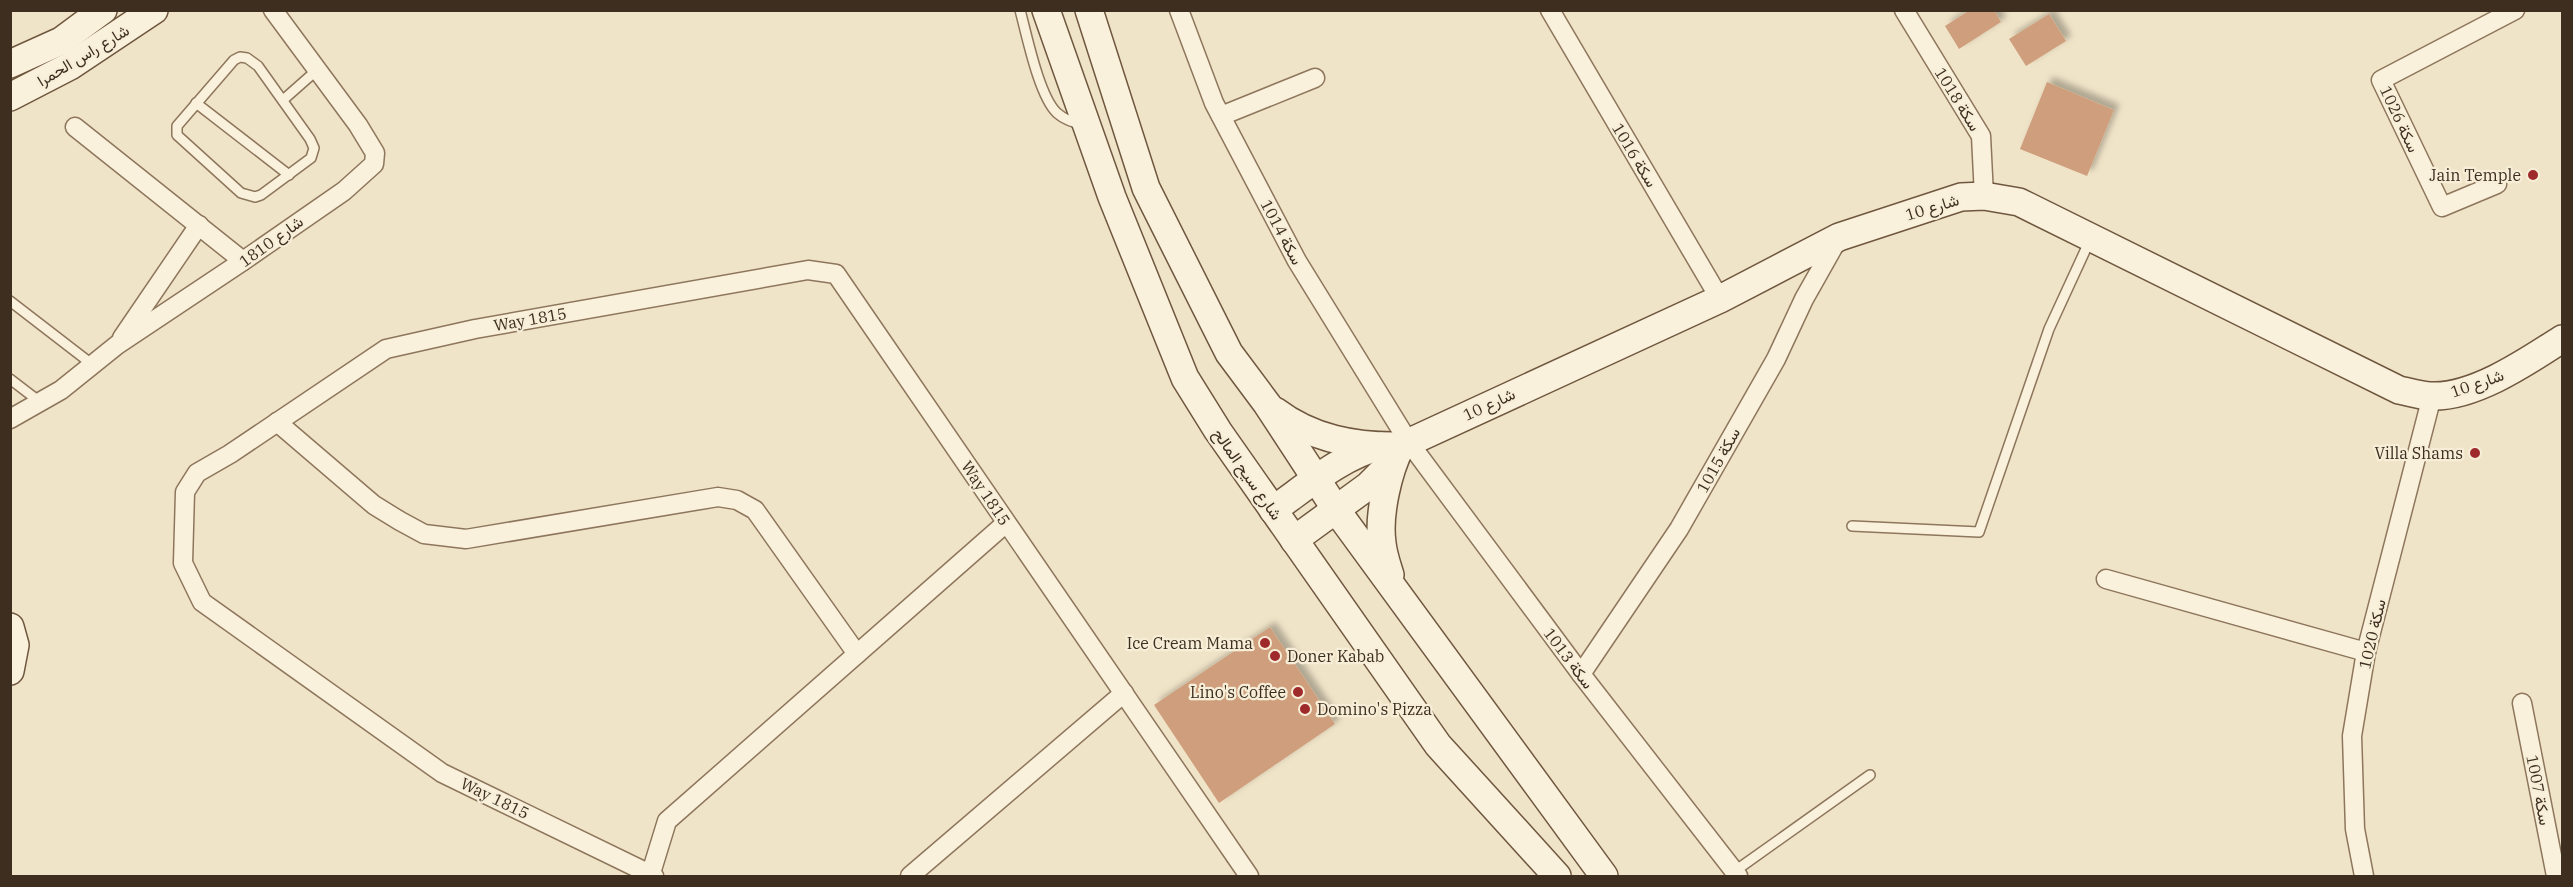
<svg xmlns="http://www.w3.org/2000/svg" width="2573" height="887" viewBox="0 0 2573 887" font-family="'IBM Plex Serif',Vazirmatn,serif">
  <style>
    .building { fill: #cf9f7d; filter: url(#shadow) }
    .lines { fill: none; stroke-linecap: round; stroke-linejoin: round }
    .lane-casing { stroke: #8d765c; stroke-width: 12 }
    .street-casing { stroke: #8d765c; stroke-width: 21 }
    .secondary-casing { stroke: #6f573f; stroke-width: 30 }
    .lane { stroke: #faf1dc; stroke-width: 9 }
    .street { stroke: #faf1dc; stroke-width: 18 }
    .secondary { stroke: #faf1dc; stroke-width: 27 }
    .poi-dot { fill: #9e2a2b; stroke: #f7eed8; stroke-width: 2 }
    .labels { text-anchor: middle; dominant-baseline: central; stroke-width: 4.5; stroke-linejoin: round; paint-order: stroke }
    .street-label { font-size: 16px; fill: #3d2e20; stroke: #f7eed8 }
    .poi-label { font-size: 16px; fill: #3d2e20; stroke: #f7eed8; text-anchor: end }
  </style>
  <defs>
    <filter id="shadow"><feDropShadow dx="5.5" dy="-5.5" stdDeviation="3" flood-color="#0004"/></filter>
  </defs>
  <rect width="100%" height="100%" fill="#f0e4c8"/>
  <!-- building -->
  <g class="building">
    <path d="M1970 10H1994L2001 22 1959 49 1945 26Z"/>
    <path d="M2049 14 2066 41 2026 66 2009 39Z"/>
    <path d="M2047 82 2114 110 2087 176 2020 149Z"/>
    <path d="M1270 627 1335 724 1219 803 1154 705Z"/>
  </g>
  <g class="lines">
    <defs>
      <g id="lane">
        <path d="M1020 10C1027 36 1039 96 1057 113 1065 120 1073 122 1083 125"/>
        <path d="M240 57 247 58 258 66 310 139 314 148 311 158 261 195 255 197 241 193 177 135V126L234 60Z"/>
        <path d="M283 100 317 70"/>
        <path d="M196 103 289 175"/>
        <path d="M10 301 93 365"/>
        <path d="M10 379 40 402"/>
        <path d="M1852 526 1979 532 2049 329 2090 240"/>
        <path d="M1735 871 1870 775"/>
      </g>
      <g id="street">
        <path d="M1179 10 1214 103 1297 261 1408 441 1581 674 1738 876"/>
        <path d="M1550 10 1720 299"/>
        <path d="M1904 10 1981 136 1984 196"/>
        <path d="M1221 116 1315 78"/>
        <path d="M75 127 243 261"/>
        <path d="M2497 184 2442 207 2381 80 2515 10"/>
        <path d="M122 338 199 225"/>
        <path d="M10 419 61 390 117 345 243 261 344 191 374 164 375 153 358 125 273 10"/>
        <path d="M277 422 374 505 400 521 424 534 466 539 718 497 737 500 755 510 857 654"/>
        <path d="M2106 579 2366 652"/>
        <path d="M1581 674 1679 529 1776 359 1804 299 1839 237"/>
        <path d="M2522 703 2556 876"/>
        <path d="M651 873 667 821 1006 523"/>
        <path d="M654 876 442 773 202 602 183 563 185 492 197 473 230 454 386 349 475 329 808 270 836 274 1249 876"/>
        <path d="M910 876 1124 693"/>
        <path d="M2364 876 2355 829 2352 736 2366 652 2432 396"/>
      </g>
      <g id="secondary">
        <path d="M1046 10 1112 197 1185 378 1218 431 1438 745 1557 876"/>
        <path d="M1089 10 1146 188 1229 353 1267 404 1337 511 1604 876"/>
        <path d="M10 64 61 41 103 10"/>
        <path d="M10 97 70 66 154 10"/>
        <path d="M1275 411C1312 439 1355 447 1401 446"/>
        <path d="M1401 446 1720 299 1839 237 1961 197 1984 196 2019 202 2399 390C2409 392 2421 396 2431 396 2474 398 2528 361 2562 339"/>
        <path d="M1273 510C1306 487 1341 456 1381 446"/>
        <path d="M1294 540 1368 486 1394 460"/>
        <path d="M1390 575C1387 565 1383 554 1382 543 1378 515 1388 471 1401 446"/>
        <path d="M10 627 15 645 10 671"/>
      </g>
    </defs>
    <!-- lane casing -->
    <use href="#lane" class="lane-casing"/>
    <!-- street casing -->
    <use href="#street" class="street-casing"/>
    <!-- secondary casing -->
    <use href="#secondary" class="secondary-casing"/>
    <!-- lane -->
    <use href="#lane" class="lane"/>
    <!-- street -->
    <use href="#street" class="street"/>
    <!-- secondary -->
    <use href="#secondary" class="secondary"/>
  </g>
  <!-- markers -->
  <g class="poi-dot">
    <circle cx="2533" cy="175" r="6"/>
    <circle cx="2475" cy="453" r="6"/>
    <circle cx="1265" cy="643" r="6"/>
    <circle cx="1275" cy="656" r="6"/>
    <circle cx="1298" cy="692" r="6"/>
    <circle cx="1305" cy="709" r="6"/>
  </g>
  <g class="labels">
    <!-- street labels -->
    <g class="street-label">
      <text transform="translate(83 55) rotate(-31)">شارع راس الحمرا</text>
      <text transform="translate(1958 99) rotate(58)">سكة 1018</text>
      <text transform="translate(2400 119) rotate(65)">سكة 1026</text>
      <text transform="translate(1635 155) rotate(59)">سكة 1016</text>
      <text transform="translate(1932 207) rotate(-17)">شارع 10</text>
      <text transform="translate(1282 232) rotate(62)">سكة 1014</text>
      <text transform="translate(271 241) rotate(-36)">شارع 1810</text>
      <text transform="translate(530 319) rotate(-10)">Way 1815</text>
      <text transform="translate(2477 383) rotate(-19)">شارع 10</text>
      <text transform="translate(1489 404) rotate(-25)">شارع 10</text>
      <text transform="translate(1718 460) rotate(-61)">سكة 1015</text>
      <text transform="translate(1248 474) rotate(55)">شارع سيح المالح</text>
      <text transform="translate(986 493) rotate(56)">Way 1815</text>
      <text transform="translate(2372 634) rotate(-77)">سكة 1020</text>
      <text transform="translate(1569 658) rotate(53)">سكة 1013</text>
      <text transform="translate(2539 790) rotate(79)">سكة 1007</text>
      <text transform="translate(495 798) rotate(26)">Way 1815</text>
    </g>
    <!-- poi labels -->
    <g class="poi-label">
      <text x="2521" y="175">Jain Temple</text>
      <text x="2463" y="453">Villa Shams</text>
      <text x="1253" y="643">Ice Cream Mama</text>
      <text x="1287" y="656" text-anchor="start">Doner Kabab</text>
      <text x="1286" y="692">Lino's Coffee</text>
      <text x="1317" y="709" text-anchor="start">Domino's Pizza</text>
    </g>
  </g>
  <!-- border -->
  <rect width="2573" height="887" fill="none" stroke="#3d2e20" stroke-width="24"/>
</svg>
